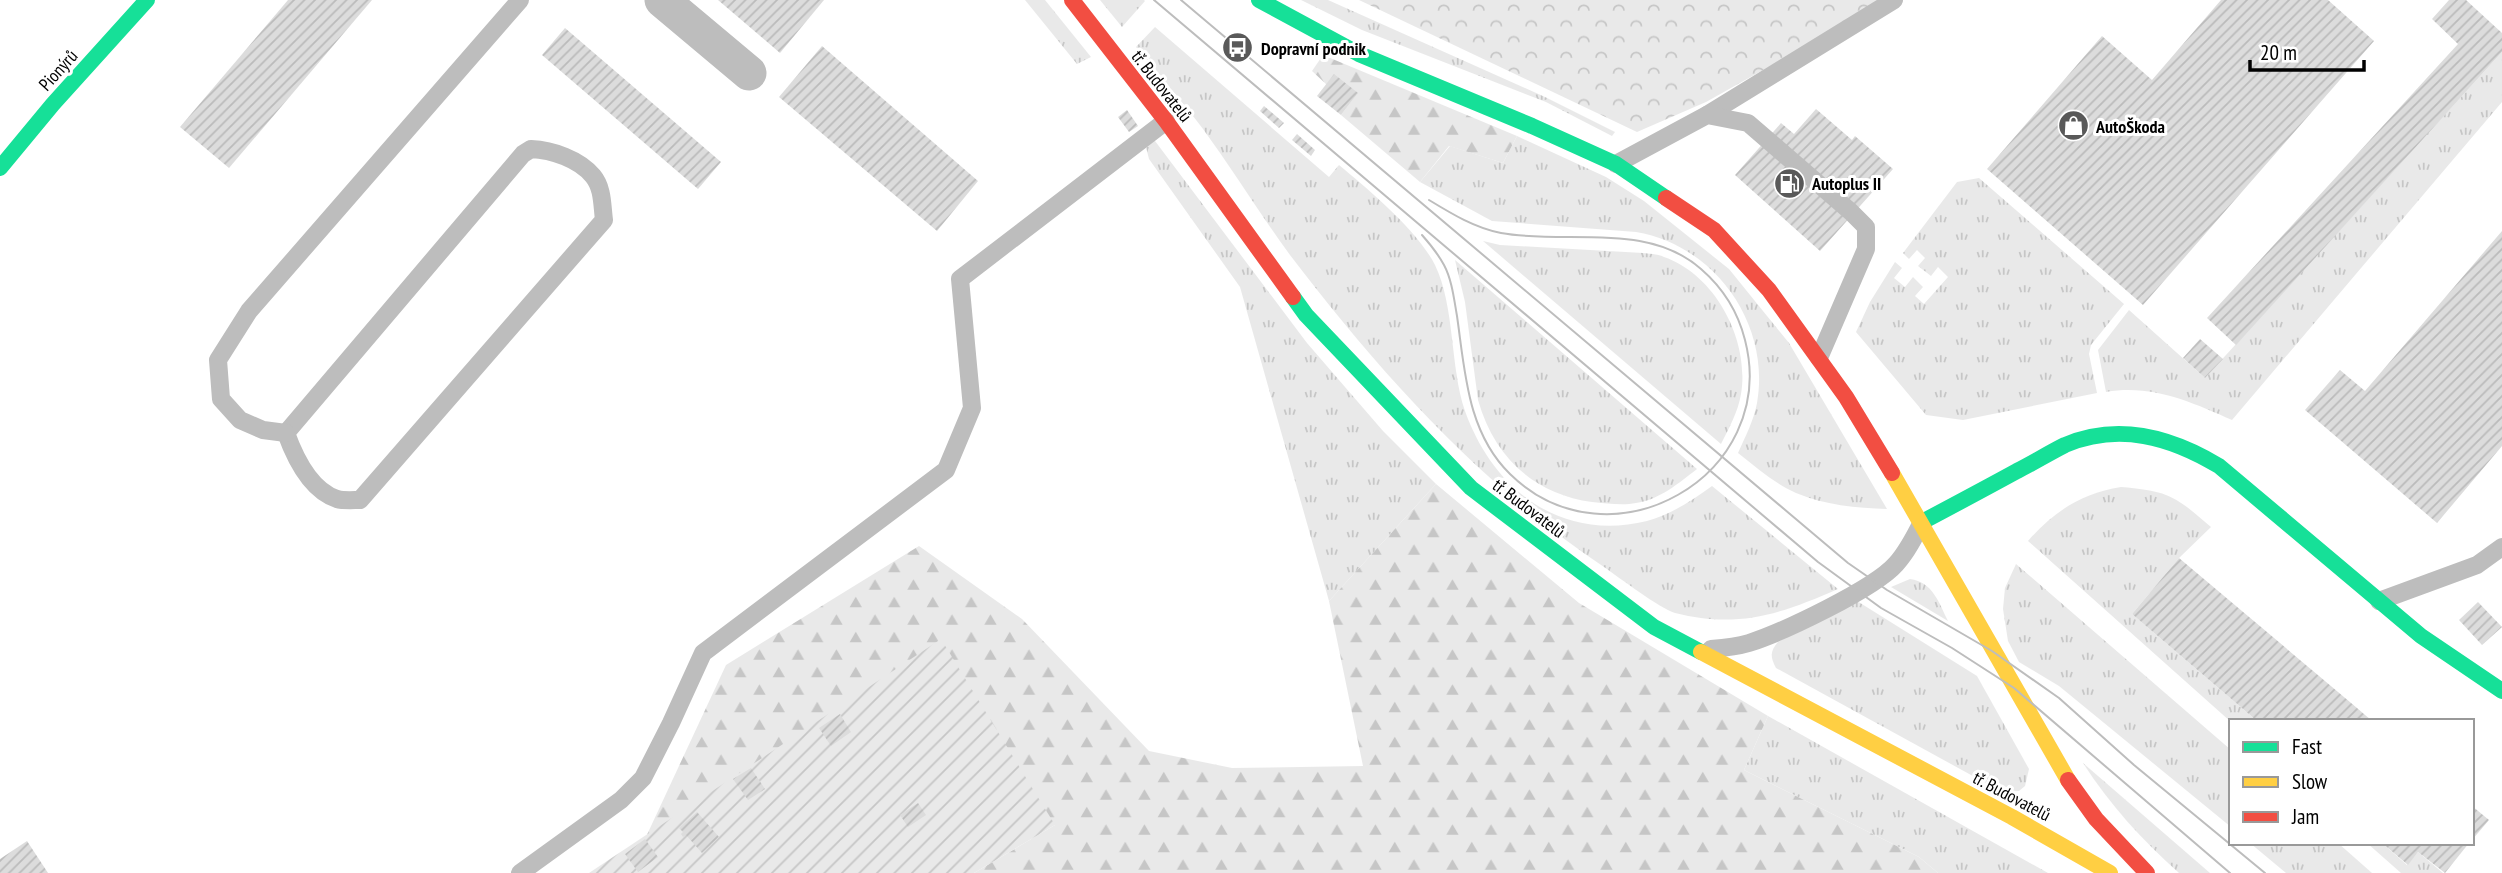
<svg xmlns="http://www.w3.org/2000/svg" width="2502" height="873" viewBox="0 0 2502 873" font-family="'PT Sans Narrow',sans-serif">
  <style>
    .grass { fill: url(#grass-tufts) }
    .forest { fill: url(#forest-firs) }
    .park { fill: url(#park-crowns) }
    .garden { fill: url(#garden-furrows) }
    .building { fill: url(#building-hatch) }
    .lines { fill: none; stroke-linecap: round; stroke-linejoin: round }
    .lane { stroke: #bdbdbd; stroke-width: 18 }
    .street { stroke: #bdbdbd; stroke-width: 35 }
    .fast { stroke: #16e098; stroke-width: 16 }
    .slow { stroke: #ffcf43; stroke-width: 16 }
    .jam { stroke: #f24e42; stroke-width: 16 }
    .tram { stroke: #bdbdbd; stroke-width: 2 }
    .labels { text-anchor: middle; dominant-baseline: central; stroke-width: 6; stroke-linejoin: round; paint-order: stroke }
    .poi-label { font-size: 18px; font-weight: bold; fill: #000; stroke: #fff; text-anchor: start }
    .street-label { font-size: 18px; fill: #000; stroke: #fff }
  </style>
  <defs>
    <pattern id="grass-tufts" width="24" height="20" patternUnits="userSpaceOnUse" patternTransform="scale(1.75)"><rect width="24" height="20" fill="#e9e9e9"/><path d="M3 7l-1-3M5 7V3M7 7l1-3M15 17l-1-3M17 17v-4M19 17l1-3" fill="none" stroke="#c6c6c6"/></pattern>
    <pattern id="forest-firs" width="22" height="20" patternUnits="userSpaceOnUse" patternTransform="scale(1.75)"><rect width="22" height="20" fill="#e9e9e9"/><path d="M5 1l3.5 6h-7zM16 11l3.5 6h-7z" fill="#c6c6c6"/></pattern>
    <pattern id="park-crowns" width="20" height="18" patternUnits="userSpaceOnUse" patternTransform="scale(1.75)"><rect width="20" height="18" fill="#e9e9e9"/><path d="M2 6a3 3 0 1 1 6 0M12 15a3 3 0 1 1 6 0" fill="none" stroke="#c6c6c6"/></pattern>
    <pattern id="garden-furrows" width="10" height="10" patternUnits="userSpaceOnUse" patternTransform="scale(1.75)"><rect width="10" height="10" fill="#e9e9e9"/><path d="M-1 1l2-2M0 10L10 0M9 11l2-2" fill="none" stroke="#c6c6c6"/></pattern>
    <pattern id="building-hatch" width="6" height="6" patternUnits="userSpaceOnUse" patternTransform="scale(1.75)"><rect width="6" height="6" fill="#dcdcdc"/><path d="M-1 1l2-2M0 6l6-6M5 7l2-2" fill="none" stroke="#bbb"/></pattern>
  </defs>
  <rect width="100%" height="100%" fill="#fff"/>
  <!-- grass -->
  <g class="grass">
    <path d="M1025 0H1045L1091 57 1077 64Z"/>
    <path d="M1100 0H1144L1145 1 1122 27Z"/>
    <path d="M1301 0H1328L1545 97 1615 132 1612 136 1546 102 1362 30Z"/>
    <path d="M1155 27 1329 177 1339 165C1368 189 1418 231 1435 265 1455 306 1450 367 1465 411 1493 490 1561 542 1647 521 1670 515 1693 500 1712 486L1838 589C1781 614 1738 629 1675 613 1659 608 1620 578 1604 567 1481 485 1379 372 1290 255 1260 214 1233 170 1203 129 1182 101 1158 74 1136 47Z"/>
    <path d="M2502 52V102L2232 420C2191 402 2152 384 2106 392L2098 350 2129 310 2205 378Z"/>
    <path d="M1517 136 1606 177 1644 201 1729 269 1789 343 1887 509C1857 508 1824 505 1796 493 1775 484 1756 467 1738 453 1745 437 1754 420 1757 403 1771 323 1714 245 1636 232L1492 221 1420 182 1450 146 1503 163Z"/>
    <path d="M1152 137 1307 343 1383 431 1436 484 1329 601 1240 287 1149 159 1146 147Z"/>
    <path d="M1979 178 2124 304 2091 345 2089 354 2097 393 1963 420 1926 415 1856 332 1870 302 1895 262 1902 268 1894 278 1905 287 1913 277 1923 287 1915 296 1924 304 1948 277 1938 267 1931 276 1918 266 1925 258 1917 250 1909 259 1903 253 1957 182Z"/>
    <path d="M1483 241 1500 245 1643 253C1650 254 1658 254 1664 257 1716 275 1750 341 1741 394 1738 412 1729 428 1721 444Z"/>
    <path d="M1455 260 1697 469C1679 483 1659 500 1636 503 1622 506 1606 503 1592 502 1534 494 1494 457 1478 400L1465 302Z"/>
    <path d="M2121 487C2169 491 2175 496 2211 527L2179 558 2132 614 2257 721 2231 722 2028 541C2053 512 2082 493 2121 487Z"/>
    <path d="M2016 564 2231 750V827L2059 686 2019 662 2008 641 2003 609 2005 588Z"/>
    <path d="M1910 579C1933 582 1939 603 1948 621L1891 587Z"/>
    <path d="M1857 601 1977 676 2029 769 2025 786 2019 791 2002 792 1776 668C1770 657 1770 651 1778 642Z"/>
    <path d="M1768 716 2048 873H1938L1919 857 1744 770Z"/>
    <path d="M2083 763 2210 873H2179C2142 840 2110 805 2083 763Z"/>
    <path d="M2250 843H2338L2372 873H2286Z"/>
    <path d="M2367 843H2382L2407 865 2418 852 2443 873H2401Z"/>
  </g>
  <!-- forest -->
  <g class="forest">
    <path d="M1323 55 1517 136 1503 163 1449 146 1420 182 1341 115 1357 94 1326 84 1312 71Z"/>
    <path d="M1436 484 1579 603 1768 716 1744 770 1919 857 1938 873H974L1055 825 645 839 726 665 919 546 1022 619 1149 751 1232 768 1363 766 1329 601Z"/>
  </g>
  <!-- park -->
  <path class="park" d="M1359 0H1883L1824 36 1706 102 1637 132Z"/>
  <!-- garden -->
  <path class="garden" d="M941 639 1055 825 974 873H589Z"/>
  <!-- building -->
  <g class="building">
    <path d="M288 0H372L229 168 180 127Z"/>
    <path d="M718 0H824L780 53Z"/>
    <path d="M2221 0H2328L2374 41 2143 305 1987 169 2102 36 2152 80Z"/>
    <path d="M2449 0H2466L2502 33V52L2236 345 2207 318 2458 44 2432 19Z"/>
    <path d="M565 28 721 162 698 189 542 55Z"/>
    <path d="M822 46 978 181 937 231 779 97Z"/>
    <path d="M1334 74 1358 93 1341 115 1317 96Z"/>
    <path d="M1264 106 1284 123 1279 128 1260 111Z"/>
    <path d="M1816 109 1852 140 1855 136 1893 169 1820 251 1735 175 1781 123 1794 134Z"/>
    <path d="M1127 110 1138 126 1129 132 1118 117Z"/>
    <path d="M1297 134 1315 150 1311 156 1292 140Z"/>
    <path d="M2502 231V446L2437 523 2305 410 2340 370 2365 391Z"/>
    <path d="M2200 339 2223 359 2205 378 2183 358Z"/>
    <path d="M2179 558 2357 708 2372 721H2257L2132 614Z"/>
    <path d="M2478 602 2502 627 2482 645 2459 620Z"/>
    <path d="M840 714 851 732 831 746 819 728Z"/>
    <path d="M751 768 765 789 748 800 733 779Z"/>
    <path d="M918 803 926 815 908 827 900 815Z"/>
    <path d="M2472 806 2489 820 2472 840Z"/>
    <path d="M697 812 719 837 702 853 686 835 683 837 681 834 683 832 679 828Z"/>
    <path d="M645 839 658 857 638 872 625 854Z"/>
    <path d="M27 841 48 873H0V859Z"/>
    <path d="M2382 843H2469L2445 873 2418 852 2408 865Z"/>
  </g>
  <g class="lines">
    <!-- lane -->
    <g class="lane">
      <path d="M1707 115 1894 0"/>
      <path d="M531 149C552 150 579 159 593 176 603 188 602 205 604 220L360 500C354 500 344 501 337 499 310 490 295 458 286 433L523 154Z"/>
      <path d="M1616 164 1707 115 1748 123 1851 212 1866 227V249L1819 358"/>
      <path d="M286 433 263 430 240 420 221 399 218 360 249 311 520 0"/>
      <path d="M2379 601 2477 565 2502 547"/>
      <path d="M1711 649C1724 648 1736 647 1749 643 1783 632 1874 589 1896 564 1907 552 1915 536 1922 522"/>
      <path d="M520 873 621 800 643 778 671 723 703 653 946 470 972 408 960 279 1166 121"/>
    </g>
    <!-- street -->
    <path class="street" d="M662 0 749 73"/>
    <!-- fast -->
    <g class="fast">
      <path d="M1259 0 1359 54 1532 126 1616 164 1666 198"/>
      <path d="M0 168 53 104 147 0"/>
      <path d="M1293 297 1306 315 1471 488 1654 627 1701 652"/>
      <path d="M1922 522C1954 505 1986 488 2017 471 2033 463 2049 453 2065 445 2119 422 2171 437 2219 466L2421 636 2502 691"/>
    </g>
    <!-- slow -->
    <g class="slow">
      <path d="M1892 473 2068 780"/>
      <path d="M1701 652 2012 817 2110 873"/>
    </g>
    <!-- jam -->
    <g class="jam">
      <path d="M1072 0 1166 121 1293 297"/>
      <path d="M1666 198 1714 230 1769 290 1846 397 1892 473"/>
      <path d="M2068 780 2096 819 2147 873"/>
    </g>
    <!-- tram -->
    <g class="tram">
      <path d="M1154 0 1818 562 1881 608 1952 648 2014 688 2230 873"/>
      <path d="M1181 0 1848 563 1887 590 1992 651 2059 698 2134 765 2265 873"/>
      <path d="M1422 235C1430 244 1438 254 1444 265 1452 280 1454 299 1457 316 1465 371 1467 432 1510 474 1610 572 1780 476 1745 340 1738 312 1723 288 1701 269 1647 221 1566 245 1501 233 1475 228 1452 214 1429 200"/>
    </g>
  </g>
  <!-- icons -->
  <defs>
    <symbol id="bus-disc" viewBox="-11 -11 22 22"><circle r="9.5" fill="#595959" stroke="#fff"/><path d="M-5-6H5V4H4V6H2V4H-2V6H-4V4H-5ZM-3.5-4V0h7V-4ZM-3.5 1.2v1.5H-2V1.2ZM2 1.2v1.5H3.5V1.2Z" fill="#fff"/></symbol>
    <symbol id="shop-disc" viewBox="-11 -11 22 22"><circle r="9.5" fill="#595959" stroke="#fff"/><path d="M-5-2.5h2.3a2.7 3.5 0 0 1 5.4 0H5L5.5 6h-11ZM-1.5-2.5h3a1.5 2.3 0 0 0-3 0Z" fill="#fff"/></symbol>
    <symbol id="fuel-disc" viewBox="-11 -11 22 22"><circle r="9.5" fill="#595959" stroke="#fff"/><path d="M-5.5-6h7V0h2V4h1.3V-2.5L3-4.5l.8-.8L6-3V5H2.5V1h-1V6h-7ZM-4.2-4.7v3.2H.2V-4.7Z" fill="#fff"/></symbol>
  </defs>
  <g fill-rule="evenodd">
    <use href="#bus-disc" x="1220" y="30" width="35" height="35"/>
    <use href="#shop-disc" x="2056" y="108" width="35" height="35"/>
    <use href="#fuel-disc" x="1772" y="166" width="35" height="35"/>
  </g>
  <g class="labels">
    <!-- poi labels -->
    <g class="poi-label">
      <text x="1261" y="48">Dopravní podnik</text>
      <text x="2096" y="126">AutoŠkoda</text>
      <text x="1812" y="183">Autoplus II</text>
    </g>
    <!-- street labels -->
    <g class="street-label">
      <text transform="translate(58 70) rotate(-48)">Pionýrů</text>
      <text transform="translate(1162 86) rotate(52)">tř. Budovatelů</text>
      <text transform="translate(1529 508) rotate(37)">tř. Budovatelů</text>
      <text transform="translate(2012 796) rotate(28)">tř. Budovatelů</text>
    </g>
  </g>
  <!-- legend -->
  <rect x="2229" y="719" width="245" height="126" fill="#ffffff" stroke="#999999" stroke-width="2"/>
  <rect x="2243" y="742" width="35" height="10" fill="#16e098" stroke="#999999" stroke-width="2"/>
  <text x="2292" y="754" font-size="21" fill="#000000">Fast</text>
  <rect x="2243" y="777" width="35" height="10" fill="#ffcf43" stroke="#999999" stroke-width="2"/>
  <text x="2292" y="789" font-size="21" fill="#000000">Slow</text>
  <rect x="2243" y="812" width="35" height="10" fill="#f24e42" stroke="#999999" stroke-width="2"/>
  <text x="2292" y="824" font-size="21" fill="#000000">Jam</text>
  <!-- scale -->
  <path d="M2250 60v10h114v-10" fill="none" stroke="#000000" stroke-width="3.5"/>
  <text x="2260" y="60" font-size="21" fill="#000000" stroke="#ffffff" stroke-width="5" paint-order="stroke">20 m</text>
</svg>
